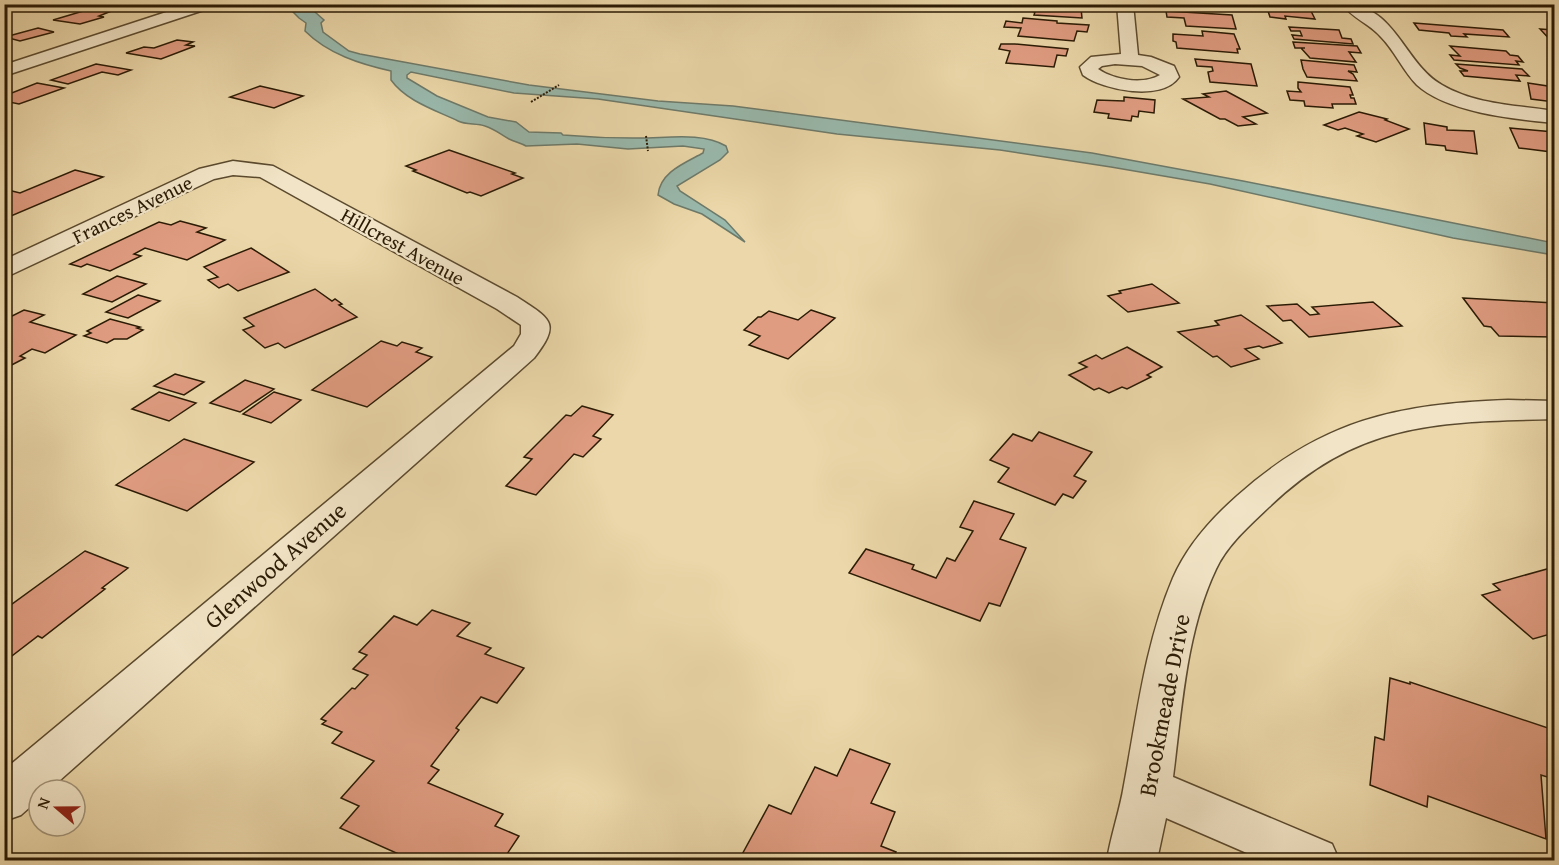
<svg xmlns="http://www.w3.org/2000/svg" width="1559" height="865" viewBox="0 0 1559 865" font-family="'Gentium Book Plus',serif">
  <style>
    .water { fill: #99b9ad; stroke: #6d7a6a; stroke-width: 1.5 }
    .building { fill: #e09c81; stroke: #2b1b05; stroke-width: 1.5 }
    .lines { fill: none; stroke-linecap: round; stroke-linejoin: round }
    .minor-casing { stroke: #5b4a2e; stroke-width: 3 }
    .path { stroke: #2b1b05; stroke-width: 2; stroke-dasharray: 2 1.5; stroke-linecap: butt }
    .minor { fill: #f2e5c7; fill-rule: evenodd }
    .labels { text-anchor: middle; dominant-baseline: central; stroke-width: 4.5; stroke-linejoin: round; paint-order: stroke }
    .far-street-label { font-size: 20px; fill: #2b1b05; stroke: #f2e5c7 }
    .street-label { font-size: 24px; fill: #2b1b05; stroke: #f2e5c7 }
  </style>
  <rect width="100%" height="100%" fill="#ebd7a9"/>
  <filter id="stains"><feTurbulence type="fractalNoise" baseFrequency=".00333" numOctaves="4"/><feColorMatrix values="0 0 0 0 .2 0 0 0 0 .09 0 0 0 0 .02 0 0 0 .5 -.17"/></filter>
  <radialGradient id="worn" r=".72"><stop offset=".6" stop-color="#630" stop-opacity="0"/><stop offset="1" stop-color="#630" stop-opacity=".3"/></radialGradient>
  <!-- water -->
  <path class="water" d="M286 5H307L324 20 321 23 323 32 349 51 360 54 529 85 658 101 733 106 1092 153 1243 181 1554 243V255L1453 238 1210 184 1111 167 1000 150 837 134 598 99 514 93 411 72 407 75V78L437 96 488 117 516 122 529 132 561 133 563 135C586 137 610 138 633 138 663 139 701 131 726 146L728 152 720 160 677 186 680 191 725 220 745 242 702 214 674 204 658 195C660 172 685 163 703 153L704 149 683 146 628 149 577 144 526 146C521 143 515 142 509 139 501 135 495 129 485 126 477 123 466 125 458 121 435 110 406 101 391 80V71C360 64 328 54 305 31L306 23 299 18Z"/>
  <!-- building -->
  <g class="building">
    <path d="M497 4H536L524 10 502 8 507 6Z"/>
    <path d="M1035 4H1086V8H1081L1082 18 1034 15 1035 12 1031 11 1032 5Z"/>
    <path d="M1266 5 1320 8 1321 11H1311L1315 19 1285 16 1286 19 1270 17Z"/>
    <path d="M90 9 109 12 99 16 104 17 80 24 53 20Z"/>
    <path d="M1166 11 1232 15 1236 29 1186 26 1184 18 1167 17Z"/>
    <path d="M1023 18 1057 21V23L1089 25 1087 32 1077 31 1074 41 1018 36 1021 28 1004 27 1006 21 1022 23Z"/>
    <path d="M1414 23 1503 30 1509 37 1464 34 1467 37 1451 36 1449 33 1419 30Z"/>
    <path d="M1289 27 1339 30 1342 38 1351 39 1353 44 1294 39 1292 35 1302 36 1300 31H1291Z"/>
    <path d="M38 28 54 32 20 41 5 37Z"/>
    <path d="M1540 29 1554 30V44Z"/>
    <path d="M1202 31 1234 34 1240 49H1237L1238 53 1177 48 1176 42 1173 41V34L1203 36Z"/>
    <path d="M177 40 193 42 186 45 195 46 161 59 126 53 144 47 154 48Z"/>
    <path d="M1293 42 1357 46 1361 53 1349 52 1356 62 1310 58 1301 48H1305H1295Z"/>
    <path d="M1001 44H1015L1068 49 1066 56 1057 55 1054 67 1006 63 1010 51 999 49Z"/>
    <path d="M1450 46 1506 51 1510 55 1518 56 1523 62 1516 61 1519 65 1454 60 1450 55 1460 56Z"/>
    <path d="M1195 59 1251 64 1257 86 1210 82 1208 72 1213 71 1212 67 1197 66Z"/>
    <path d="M1301 60 1354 65 1357 72 1348 71 1353 74 1357 81 1307 77 1303 69Z"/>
    <path d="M96 64 131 70 118 75 102 72 68 84 51 80Z"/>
    <path d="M1456 64 1522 69 1529 76 1516 75 1520 81 1464 76 1460 71H1468L1460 68Z"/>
    <path d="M1298 82 1350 87 1353 95H1350L1351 98H1354L1356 104H1332L1333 108 1305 106 1304 101 1290 100 1287 91 1301 92 1298 88Z"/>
    <path d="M37 83 64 88 19 104 4 101V96Z"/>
    <path d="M1528 83 1554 87V102L1531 99Z"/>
    <path d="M260 86 303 96 274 108 230 97Z"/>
    <path d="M1226 91 1267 113 1243 117 1256 124 1238 126 1225 119H1220L1183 99 1209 97 1203 94Z"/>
    <path d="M1124 97 1155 100 1154 113 1139 111 1138 117 1132 116 1131 121 1108 118 1109 114 1094 112 1097 100 1124 101Z"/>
    <path d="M1359 112 1387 119 1385 120 1409 129 1376 142 1357 136 1363 134 1345 128 1338 130 1324 125Z"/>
    <path d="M1424 123 1447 127V130L1474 131 1477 154 1446 150 1445 146 1426 144Z"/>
    <path d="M1510 128 1554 132V149L1550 148 1552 152 1519 148Z"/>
    <path d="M449 150 515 173 512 174 523 178 481 196 470 192 467 193 413 171 416 170 406 166Z"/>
    <path d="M75 170 103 177 11 216 4 214V189L20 193Z"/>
    <path d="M180 221 206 228 197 232 225 240 187 260 145 248 134 254 141 256 110 271 87 264 81 267 70 264 159 222 171 225Z"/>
    <path d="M251 248 289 272 238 291 228 284 219 288 208 280 218 277 204 267Z"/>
    <path d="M117 276 146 284 112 302 83 294Z"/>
    <path d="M1152 284 1179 303 1128 312 1108 296 1121 293 1119 291Z"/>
    <path d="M315 289 332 301 335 299 342 304 339 305 357 317 285 348 278 343 265 348 243 330 254 326 244 318Z"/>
    <path d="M138 295 160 301 128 318 106 312Z"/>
    <path d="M1463 298 1554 303V337L1499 336 1491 327 1484 326Z"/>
    <path d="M1373 302 1402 326 1309 337 1291 320 1283 321 1267 306 1297 304 1310 315 1319 314 1312 307Z"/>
    <path d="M24 310 44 315 30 322 76 335 45 353 32 349 20 356 25 358 4 369V320Z"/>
    <path d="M811 310 835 318 788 359 749 345 760 336 744 330 758 317H761L769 311 798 320Z"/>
    <path d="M1241 315 1282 343 1263 348 1259 346 1245 349 1259 359 1231 367 1217 356 1213 357 1178 332 1219 325 1215 321Z"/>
    <path d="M110 319 140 327 137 328 143 330 127 339H114L107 343 84 336 91 333 87 331Z"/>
    <path d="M381 341 397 346 402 342 422 348 416 352 432 357 367 407 312 390Z"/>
    <path d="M1127 347 1162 367 1147 375 1151 377 1127 389 1122 387 1109 393 1099 388 1094 390 1069 375 1087 367 1079 363 1096 355 1102 359Z"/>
    <path d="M175 374 204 382 184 395 154 386Z"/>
    <path d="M245 380 274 389 240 412 210 403Z"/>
    <path d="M159 392 196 403 169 421 132 409Z"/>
    <path d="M274 392 301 400 271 423 243 414Z"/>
    <path d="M582 406 613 415 593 436 601 439 583 457 574 454 536 495 506 486 532 459 524 457 566 415 571 416Z"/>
    <path d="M1039 432 1092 452 1074 476 1086 481 1073 498 1063 494 1055 505 998 482 1009 468 990 460 1013 434 1032 441Z"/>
    <path d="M184 439 254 462 187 511 116 485Z"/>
    <path d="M974 501 1014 514 1000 539 1026 548 1000 606 989 603 980 621 849 573 866 549 914 565 912 569 936 578 947 558 955 561 973 531 960 527Z"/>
    <path d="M85 551 128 568 102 588 105 589 42 638 38 636 4 662V610Z"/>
    <path d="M1554 567V633L1533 639 1482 595 1500 590 1493 584Z"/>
    <path d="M432 610 470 623 457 636 491 648 485 654 524 668 497 703 481 697 456 728 459 730 431 766 439 770 428 783 503 814 495 826 519 836 503 860H412L340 828 359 806 341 798 374 761 332 743 342 732 322 724 326 721 321 719 352 688 355 689 368 675 353 669 367 655 359 652 394 616 417 625Z"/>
    <path d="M1390 678 1410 684V682L1554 730V779L1541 775 1546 839 1428 796 1427 807 1370 785 1375 737 1384 740Z"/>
    <path d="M850 749 890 764 871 803 895 812 881 846 896 852 892 860H739L769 805 791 814 815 767 837 776Z"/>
  </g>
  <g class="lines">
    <defs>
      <g id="minor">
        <path d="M191 4H215L213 7 4 76V65Z"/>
        <path d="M1117 4H1133L1138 55 1151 57 1174 66 1179 77C1162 102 1103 90 1083 75L1080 67 1091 57 1121 54ZM1115 64 1142 66 1160 75C1143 85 1114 80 1098 69L1102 66Z"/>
        <path d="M1342 4C1396 4 1403 63 1442 85 1476 105 1517 105 1554 111V123C1515 119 1448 113 1417 85 1403 71 1395 51 1381 37 1370 24 1352 18 1342 4Z"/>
        <path d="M233 161 273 166 517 297C550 319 562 322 534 358L49 790H39V799L21 815 4 821V770L514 346 521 334V325L497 309 260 177 233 175 214 179 4 278V260L199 169Z"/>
        <path d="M1508 400 1554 401V419C1438 422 1359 421 1269 507 1250 525 1227 545 1216 569 1186 632 1182 708 1173 777L1332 844 1339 860H1263L1166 818 1157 860H1107C1111 835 1120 810 1124 785 1137 716 1145 644 1173 578 1187 546 1211 519 1237 496 1322 420 1397 404 1508 400Z"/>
      </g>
    </defs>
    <!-- minor casing -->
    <use href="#minor" class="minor-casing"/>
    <!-- path -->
    <g class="path">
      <path d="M531 102 559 85"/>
      <path d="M646 136 648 151"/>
    </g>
    <!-- minor -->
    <use href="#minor" class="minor"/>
  </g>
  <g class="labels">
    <!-- far-street labels -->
    <g class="far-street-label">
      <text transform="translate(132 209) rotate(-26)">Frances Avenue</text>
      <text transform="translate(403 246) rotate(29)">Hillcrest Avenue</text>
    </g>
    <!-- street labels -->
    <g class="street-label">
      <text transform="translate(275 565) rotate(-41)">Glenwood Avenue</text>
      <text transform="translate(1164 705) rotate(-79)">Brookmeade Drive</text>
    </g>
  </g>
  <!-- margin -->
  <rect width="1559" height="865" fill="none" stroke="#ebd7a9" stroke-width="24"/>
  <rect x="6" y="6" width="1547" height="853" fill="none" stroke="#2b1b05" stroke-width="3"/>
  <rect x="12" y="12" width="1535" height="841" fill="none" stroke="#2b1b05" stroke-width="1.5"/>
  <!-- north arrow -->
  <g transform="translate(57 808) rotate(290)"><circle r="28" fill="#f2e5c7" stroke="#a29479" stroke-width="1.5"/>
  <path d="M0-4.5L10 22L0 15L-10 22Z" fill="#8f2418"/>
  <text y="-9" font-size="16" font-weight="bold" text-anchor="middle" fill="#2b1b05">N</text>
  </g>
  <rect width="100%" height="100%" filter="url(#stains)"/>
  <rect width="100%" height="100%" fill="url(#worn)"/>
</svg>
